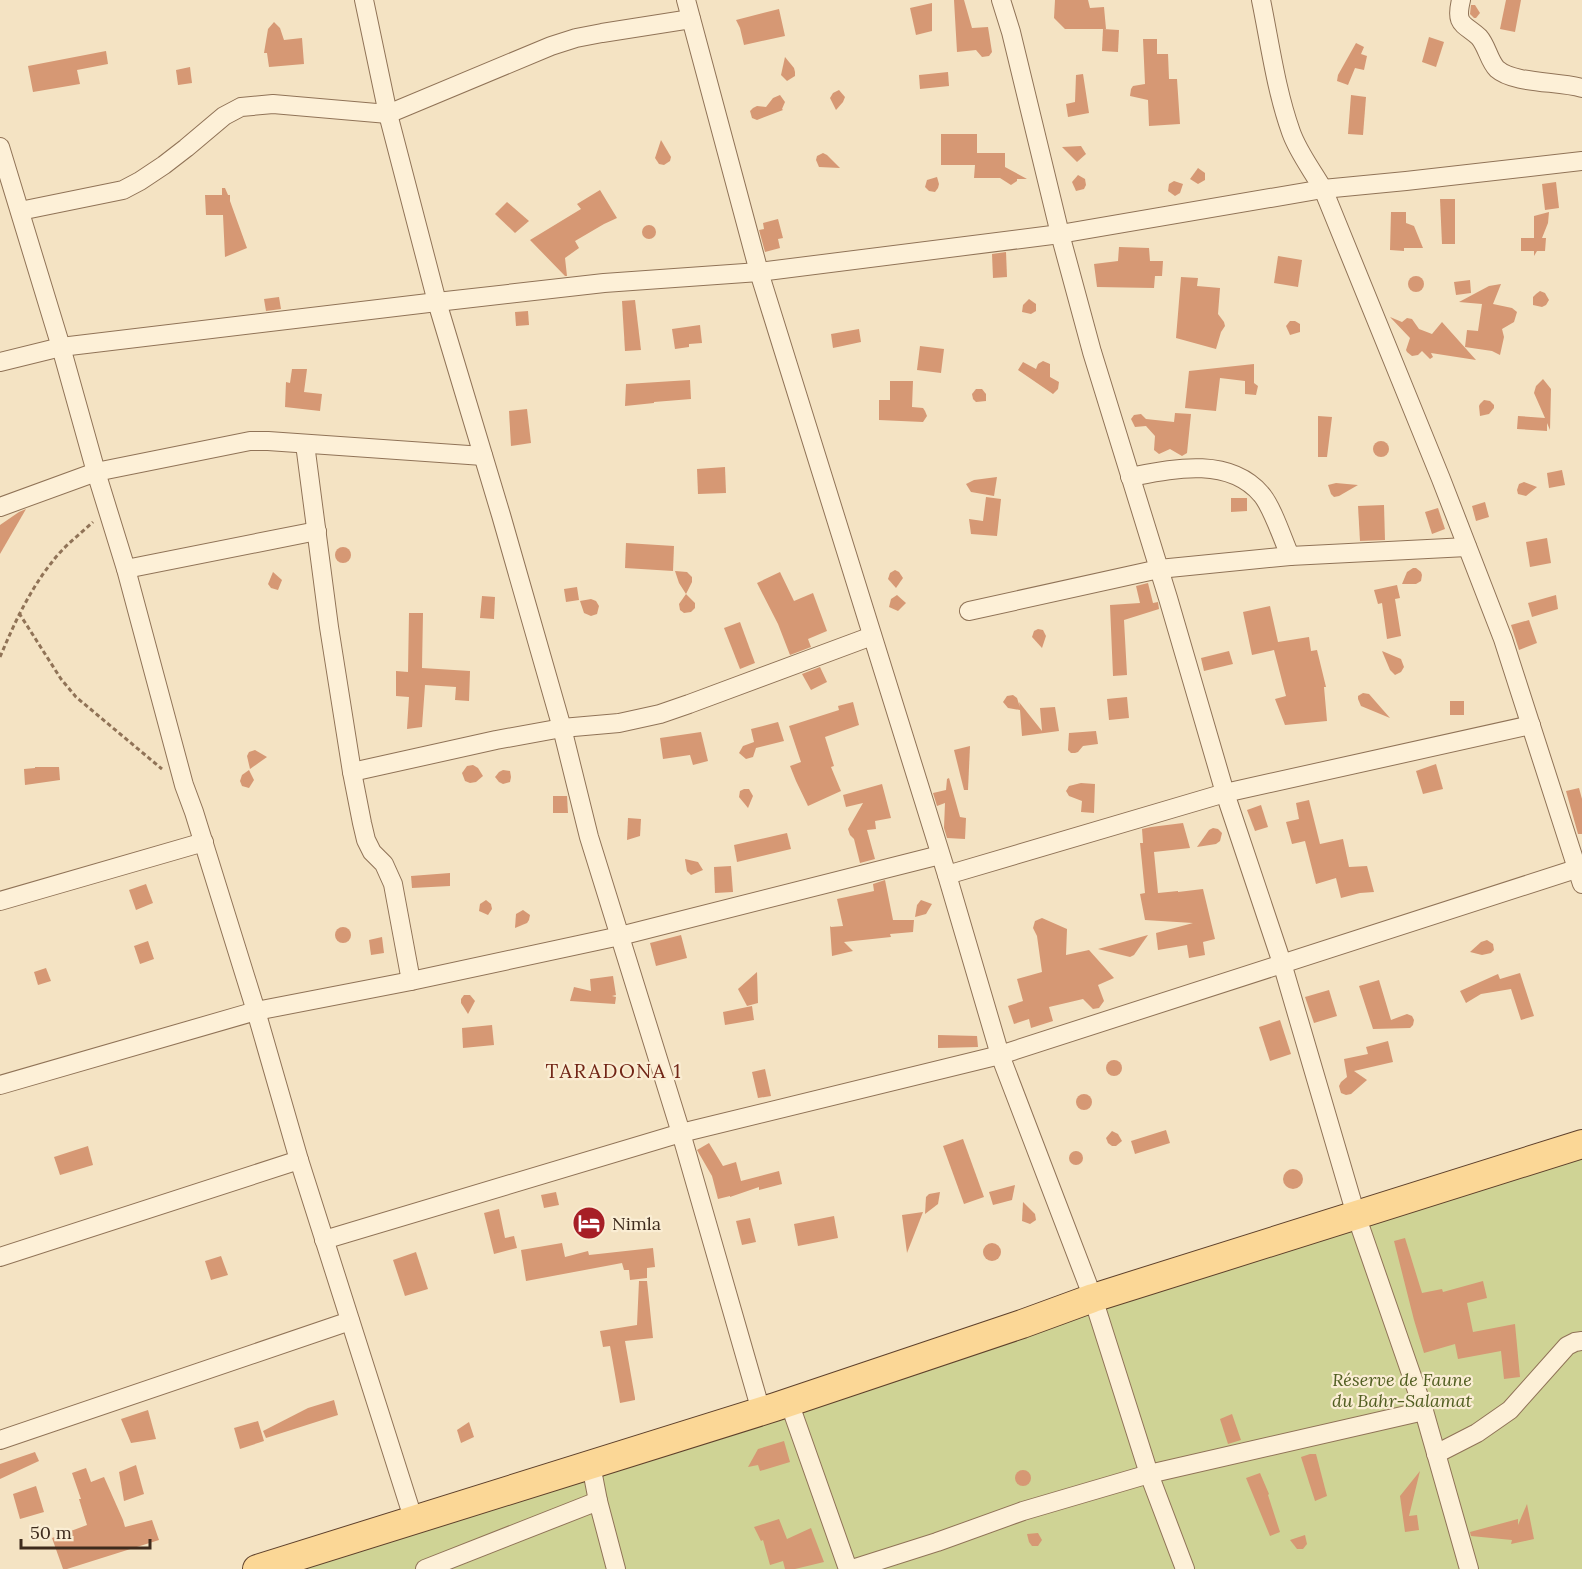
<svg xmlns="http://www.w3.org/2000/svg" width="1582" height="1569" viewBox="0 0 1582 1569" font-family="Lora,serif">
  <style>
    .green { fill: #cfd395 }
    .building { fill: #d69874 }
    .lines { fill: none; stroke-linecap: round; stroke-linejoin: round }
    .street-casing { stroke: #907357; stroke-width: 20 }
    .primary-casing { stroke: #5e402b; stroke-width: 30 }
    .path { stroke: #907357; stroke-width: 3; stroke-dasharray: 4.5 3; stroke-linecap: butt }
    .street { stroke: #fdf0d7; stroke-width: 18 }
    .primary { stroke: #fbd796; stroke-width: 28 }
    .labels { text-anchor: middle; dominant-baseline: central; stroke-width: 4.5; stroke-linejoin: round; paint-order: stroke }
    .poi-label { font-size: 18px; fill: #3e2b1d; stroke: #faedd3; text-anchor: start }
    .park-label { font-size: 18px; font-style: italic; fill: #515e21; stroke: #faedd3 }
    .neighbourhood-label { font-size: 20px; letter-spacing: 1.5px; fill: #712516; stroke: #faedd3 }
  </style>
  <rect width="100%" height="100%" fill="#f4e3c3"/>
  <!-- green -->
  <path class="green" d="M1582 1144V1569H255Z"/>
  <!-- building -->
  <g class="building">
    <path d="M954 0H964L972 28 988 27 992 52 989 56 982 57 976 50 957 52Z"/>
    <path d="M1055 0H1088L1090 8 1104 7 1106 29H1065L1054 18Z"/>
    <path d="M1506 0H1521L1515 32 1500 29Z"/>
    <path d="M932 3V31L916 35 910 8Z"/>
    <path d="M1471 5H1475L1480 13 1476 18H1474L1470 14Z"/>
    <path d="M779 9 785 36 744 45 740 28 736 20Z"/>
    <path d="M274 22 280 28 284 40 302 38 304 64 269 67 267 53H264L268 29Z"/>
    <path d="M1103 29 1119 30 1118 52 1102 51Z"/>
    <path d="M1429 37 1444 42 1436 67 1422 62Z"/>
    <path d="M1143 39H1157V54H1168L1169 79H1177L1180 124 1149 126 1148 100 1130 96 1131 89 1133 86 1145 84Z"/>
    <path d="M1356 43 1364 47 1361 54 1367 56 1364 70 1355 68 1348 85 1337 81 1338 75Z"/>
    <path d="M106 51 108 64 77 70 80 84 33 92 28 66Z"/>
    <path d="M785 57 794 68 795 72V76L787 81 781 75Z"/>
    <path d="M190 67 192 83 178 85 176 70Z"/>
    <path d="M948 72 949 86 920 89 919 75Z"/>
    <path d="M1083 74 1089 113 1068 117 1066 104 1075 102 1076 75Z"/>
    <path d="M839 90 845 97 843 102 836 110 830 98 833 93Z"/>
    <path d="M780 95 785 102 782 109 783 110 757 120 752 118 750 111 753 108 757 106 766 107 773 98Z"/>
    <path d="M1351 95 1366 97 1363 135 1348 134Z"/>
    <path d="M941 134H977V153H1005V167L1027 179H1017V181L1011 185 1000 178H974L975 165H941Z"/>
    <path d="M661 140 671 157 670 161 664 165 659 164 655 158Z"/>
    <path d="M1081 146 1086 154 1077 162 1062 147Z"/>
    <path d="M823 153 827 155 840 168 819 167 816 160 817 156Z"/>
    <path d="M1198 168 1205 173V180L1198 184 1190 179Z"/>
    <path d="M1078 175 1085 179 1086 185 1084 189 1076 191 1072 182Z"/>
    <path d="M937 177 939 184 938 188 935 192 929 191 925 187 927 180Z"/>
    <path d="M1174 181 1183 184 1180 193 1175 196 1168 191 1169 184Z"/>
    <path d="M1556 182 1559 208 1545 210 1542 184Z"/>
    <path d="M222 188H225L228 195H230V201L247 248 225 257 223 215H206L205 195H222Z"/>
    <path d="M600 190 617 218 604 224 575 241 579 248 565 258 567 276H565L530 240 581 209 577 204Z"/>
    <path d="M1440 199H1455V244H1442Z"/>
    <path d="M507 202 529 221 515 233 495 214Z"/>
    <path d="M1391 212H1406V223L1414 226 1423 248H1404V251L1390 250Z"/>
    <path d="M1549 212 1548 223 1542 238H1546L1545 251H1537L1534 256V251H1521V238H1534V216Z"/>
    <path d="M778 219 783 238 778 239 780 248 765 252 759 230 764 229 763 223Z"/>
    <circle cx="649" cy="232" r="7"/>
    <path d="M1119 247 1149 248 1150 261H1163L1162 276H1155L1154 288 1097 287 1094 264 1118 261Z"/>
    <path d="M1006 252 1007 277 993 278 992 254Z"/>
    <path d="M1278 256 1302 260 1298 287 1274 283Z"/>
    <circle cx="1416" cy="284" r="8"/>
    <path d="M1181 277 1198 278 1197 286 1220 288 1218 314 1224 322 1225 326 1221 332 1216 349 1176 338Z"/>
    <path d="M1470 280 1471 293 1456 295 1454 282Z"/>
    <path d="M1501 284 1493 304 1512 308 1517 312 1514 322 1502 329 1504 337 1500 355 1492 351 1465 347 1467 330 1478 331 1482 304 1459 302 1489 286Z"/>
    <path d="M1540 291 1545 293 1549 300 1546 305 1542 307 1533 305V297L1536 294Z"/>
    <path d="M279 297 281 309 266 311 264 299Z"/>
    <path d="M1029 299 1036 304V311L1031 314 1022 312 1023 305Z"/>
    <path d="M635 300 641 350 625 351 622 301Z"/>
    <path d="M528 311 529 325 516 326 515 312Z"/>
    <path d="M1390 317 1402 322 1407 318 1412 319 1419 329 1432 334 1442 322 1476 360 1431 353 1433 357 1430 359 1422 351 1418 355 1412 356 1407 352 1406 350 1410 338Z"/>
    <path d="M1290 321H1295L1300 324V332L1290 335 1286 326Z"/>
    <path d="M700 325 702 343 689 344V347L675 349 672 329Z"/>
    <path d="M859 329 861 342 833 348 831 334Z"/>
    <path d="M920 346 944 349 941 373 917 370Z"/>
    <path d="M1043 361 1050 364V377L1059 382 1058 389 1053 394 1018 370 1023 362 1036 369 1038 364Z"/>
    <path d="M1254 364V383L1258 386 1256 395 1245 394V381L1220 378 1216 411 1185 408 1189 371Z"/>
    <path d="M292 369H307L304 392 322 394 320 411 285 407 286 382 290 383Z"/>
    <path d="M1543 379 1551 389 1550 430 1547 423V431L1517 429 1518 416 1545 418 1534 393 1536 386Z"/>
    <path d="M690 380 691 399 654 402V403L625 406 626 384Z"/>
    <path d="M890 381H913L912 407 923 408 925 411 927 416 923 422 879 420V400H890Z"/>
    <path d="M976 389H982L986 394V401L976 402 973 399 972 394Z"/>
    <path d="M1484 400 1490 401 1494 405V408L1489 414 1480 416 1479 406 1480 404Z"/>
    <path d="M527 409 531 443 511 446 509 411Z"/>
    <path d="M1175 413 1191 414 1187 453 1182 456 1170 449 1159 454 1154 450 1155 436 1146 426 1135 427 1131 419 1134 415 1141 414 1146 419 1174 422Z"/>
    <path d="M1318 416 1332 417 1327 457H1318Z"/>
    <circle cx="1381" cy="449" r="8"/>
    <path d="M725 467 726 493 698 494 697 469Z"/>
    <path d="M1562 470 1565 485 1549 488 1547 473Z"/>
    <path d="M997 477 994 496 971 492 966 484 974 480Z"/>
    <path d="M1524 482 1537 487 1526 496 1518 494 1517 490 1519 484Z"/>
    <path d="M1336 483 1358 485 1339 496 1334 497 1331 494 1328 485Z"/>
    <path d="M986 497 1001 499 997 536 971 534 969 519 983 521Z"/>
    <path d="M1231 498H1247V511L1231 512Z"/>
    <path d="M1485 502 1489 517 1476 521 1472 506Z"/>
    <path d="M1384 505 1385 540 1360 541 1358 506Z"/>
    <path d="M1438 508 1445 529 1432 534 1425 512Z"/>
    <path d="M26 509 0 554V525L19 512Z"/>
    <path d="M1547 538 1551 563 1530 567 1526 542Z"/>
    <path d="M626 543 674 546 673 571 625 568Z"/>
    <circle cx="343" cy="555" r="8"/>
    <path d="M1413 568H1416L1421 572 1422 575 1421 581 1416 584H1402L1407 572Z"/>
    <path d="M895 570 899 572 903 578 896 588 888 579 890 573Z"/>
    <path d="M675 571 687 572 692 577V582L686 594 695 603V608L691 612 684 613 680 610 679 604 686 594 679 583Z"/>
    <path d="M273 572 282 580 278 590 271 588 268 584Z"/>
    <path d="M780 572 794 601 813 593 827 631 808 639 811 647 790 655 778 624 757 583Z"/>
    <path d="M1148 583 1153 603 1158 602 1159 609 1124 620 1127 675 1113 676 1110 605 1140 603 1136 586Z"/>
    <path d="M1397 585 1400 598 1395 599 1401 636 1387 639 1382 603 1378 604 1374 590Z"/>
    <path d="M577 587 579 600 566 602 564 589Z"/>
    <path d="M897 595 906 603 898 611 889 607 891 599Z"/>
    <path d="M1556 595 1558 609 1532 617 1528 603Z"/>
    <path d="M482 596 495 597 494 619 480 618Z"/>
    <path d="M591 599 596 601 599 606 597 614 591 616 584 613 580 601Z"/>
    <path d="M1270 606 1278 642 1309 637 1311 651 1317 650 1326 687H1324L1327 721 1285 725 1275 699 1286 696 1274 650 1252 655 1243 612Z"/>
    <path d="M409 613H423L422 668 470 671 469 701 455 700 456 687 425 685 422 727 407 729 409 697 396 696V671L408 672Z"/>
    <path d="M1529 620 1537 643 1519 650 1511 625Z"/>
    <path d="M740 622 755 663 740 669 724 628Z"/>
    <path d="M1038 629 1043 630 1046 636 1042 648 1032 637 1034 631Z"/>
    <path d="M1229 651 1233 664 1204 671 1201 658Z"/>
    <path d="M1382 651 1401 659 1404 667 1401 672 1395 675 1390 670Z"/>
    <path d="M820 667 827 682 811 690 802 674Z"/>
    <path d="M1363 693 1369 694 1390 718 1361 706 1358 699V696Z"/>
    <path d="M1013 695 1017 698 1020 707 1019 702 1042 731 1040 708 1055 707 1059 731 1022 736 1020 710 1008 708 1003 702 1007 696Z"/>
    <path d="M1127 697 1129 718 1109 720 1107 699Z"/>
    <rect x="1450" y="701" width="14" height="14"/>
    <path d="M853 702 859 725 825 737 834 766 831 767 841 791 808 806 796 781 790 766 801 762 789 726 839 710 838 706Z"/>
    <path d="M778 722 784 741 756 748 753 757 746 759 739 753 743 746 754 742 751 729Z"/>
    <path d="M1096 731 1098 744 1083 746 1078 752 1075 753H1071L1068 750 1069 733Z"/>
    <path d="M701 732 708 761 693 765 690 755 663 759 660 738Z"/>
    <path d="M970 746 968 790H964L954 750Z"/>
    <path d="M255 750 267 757 250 769 247 756 249 752Z"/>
    <path d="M1436 764 1443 789 1423 794 1416 771Z"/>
    <path d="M473 765 478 768 483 776 476 782 470 783 465 781 462 773 467 766Z"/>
    <path d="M35 767H59L60 780 25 785 24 769 35 768Z"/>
    <path d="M249 770 254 780 249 788 242 786 240 781 242 775Z"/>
    <path d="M503 770 510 771 511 777 510 782 503 784 499 782 495 777 499 772Z"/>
    <path d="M949 778 960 817 966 818 965 839 947 838 944 828 945 803 937 806 933 793 946 790 947 779Z"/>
    <path d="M1081 783 1095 784 1094 813 1081 812 1082 801 1069 796 1066 791 1069 786Z"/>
    <path d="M882 784 891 818 875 821 876 829 867 830 875 859 860 863 854 839 850 835 848 829 863 803 846 807 843 795Z"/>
    <path d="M1579 788 1582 799V834H1578L1566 791Z"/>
    <path d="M744 789H749L753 796 748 808 739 797 740 791Z"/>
    <path d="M553 796H567L568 813H553Z"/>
    <path d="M1309 800 1320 844 1343 839 1349 867 1367 866 1374 892 1360 893 1341 898 1336 878 1316 884 1305 841 1292 844 1286 822 1299 819 1296 803Z"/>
    <path d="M1261 805 1268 827 1255 831 1247 810Z"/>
    <path d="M628 818 641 819 640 836 627 840Z"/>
    <path d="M1183 823 1190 848 1154 852 1158 893 1178 891V892L1203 889 1215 939 1203 942 1205 955 1189 958 1187 945 1158 950 1156 933 1193 923 1145 920 1140 894 1145 893 1140 843H1143L1142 829 1151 827Z"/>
    <path d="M1213 828 1218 829 1222 833 1220 841 1216 844 1197 847 1209 830Z"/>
    <path d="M787 833 791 849 737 862 734 845Z"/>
    <path d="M685 859 698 862 703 870 691 875 687 871Z"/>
    <path d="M731 866 733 892 715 893 714 867Z"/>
    <path d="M450 873V886L412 888 411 876Z"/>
    <path d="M885 880 893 920H914L913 932 890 934 891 937 844 942 853 951 832 956 830 926 831 927 843 926 837 899 874 891 873 884Z"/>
    <path d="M146 884 153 903 136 910 129 890Z"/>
    <path d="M486 900 491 904 492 909 488 915 479 911 480 904Z"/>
    <path d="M921 900 932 904 926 914 915 917 917 905Z"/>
    <path d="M523 910 530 915 529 920 527 923 515 928 516 914Z"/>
    <path d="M1042 918 1067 929 1066 955 1089 950 1114 978 1098 985 1104 1001 1099 1008 1093 1009 1083 999 1049 1007 1053 1021 1031 1028 1029 1019 1014 1024 1008 1006 1023 1001 1017 979 1042 972 1037 936 1033 928 1035 921Z"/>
    <circle cx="343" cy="935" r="8"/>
    <path d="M681 935 687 958 656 966 650 943Z"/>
    <path d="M1148 935 1134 955 1130 957 1098 949Z"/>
    <path d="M382 937 384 953 371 955 369 940Z"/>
    <path d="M1487 940 1493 944 1494 950 1491 953 1482 955 1470 952 1481 942Z"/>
    <path d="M148 941 154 959 140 964 134 946Z"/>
    <path d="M46 968 51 981 38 985 34 972Z"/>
    <path d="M757 972 758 1003 747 1006 738 989Z"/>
    <path d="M1520 973 1534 1016 1521 1020 1511 989 1481 994 1466 1003 1460 991 1498 974 1500 979Z"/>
    <path d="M613 976 616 995 612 996 616 997 615 1004 570 1001 574 987 591 991 590 979Z"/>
    <path d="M1379 980 1391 1020 1407 1014 1412 1016 1414 1020 1413 1025 1410 1028 1373 1029 1359 986Z"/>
    <path d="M1329 990 1337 1016 1314 1023 1305 997Z"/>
    <path d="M464 995H470L475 1001 468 1014 461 1003V999Z"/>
    <path d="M752 1006 754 1020 725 1025 723 1012Z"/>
    <path d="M1280 1020 1291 1054 1270 1061 1259 1027Z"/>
    <path d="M492 1025 494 1045 463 1048 462 1028Z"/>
    <path d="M938 1035 977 1036 978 1047 938 1048Z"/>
    <path d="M1388 1041 1393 1062 1354 1071 1367 1080 1351 1094 1346 1095 1341 1093 1339 1086 1341 1082 1347 1077 1344 1059 1368 1054 1366 1047Z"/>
    <circle cx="1114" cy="1068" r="8"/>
    <path d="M765 1069 771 1096 758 1098 752 1072Z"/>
    <circle cx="1084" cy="1102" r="8"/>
    <path d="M1166 1130 1170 1143 1135 1154 1131 1141Z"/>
    <path d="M1112 1131 1118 1134 1122 1141 1116 1146H1112L1108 1143 1106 1138Z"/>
    <path d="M963 1139 984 1197 964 1204 943 1146Z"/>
    <path d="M709 1143 723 1166 736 1162 741 1181 779 1171 782 1184 759 1190V1187L730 1197V1196L718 1199 712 1176 697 1150Z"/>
    <path d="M88 1146 93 1165 60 1175 54 1157Z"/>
    <circle cx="1076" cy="1158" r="7"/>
    <circle cx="1293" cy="1179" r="10"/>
    <path d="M1015 1185 1012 1200 993 1205 989 1192Z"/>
    <path d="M556 1192 559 1205 544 1208 541 1195Z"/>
    <path d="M940 1192 938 1204 925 1214 926 1197 929 1194Z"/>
    <path d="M1023 1202 1035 1214 1036 1220 1030 1224 1022 1221Z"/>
    <path d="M499 1209 505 1238 514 1236 517 1248 494 1254 484 1213Z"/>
    <path d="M923 1212 907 1253 902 1215Z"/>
    <path d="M834 1216 838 1238 798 1246 794 1224Z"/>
    <path d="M750 1218 756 1242 742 1245 736 1221Z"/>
    <path d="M1405 1238 1422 1293 1442 1289 1443 1292 1483 1281 1487 1298 1467 1303 1473 1332 1515 1324 1520 1377 1504 1379 1501 1351 1458 1359 1455 1344 1424 1353 1414 1320 1394 1241Z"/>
    <circle cx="992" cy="1252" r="9"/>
    <path d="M562 1243 565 1257 588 1251 589 1255 653 1248 655 1267 647 1268V1278L630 1280 629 1270H624L622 1263 526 1281 521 1250Z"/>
    <path d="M416 1252 428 1289 405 1296 393 1260Z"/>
    <path d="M221 1256 228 1275 211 1280 205 1261Z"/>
    <path d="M639 1281H647L653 1338 625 1341 635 1398V1400L620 1403 610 1346 603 1347 600 1331 637 1325Z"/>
    <path d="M334 1400 338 1415 266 1438 263 1431 308 1408Z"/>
    <path d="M148 1410 156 1439 131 1443 121 1419Z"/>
    <path d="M1232 1414 1241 1440 1228 1444 1220 1419Z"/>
    <path d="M258 1421 264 1441 240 1449 234 1428Z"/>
    <path d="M469 1422 474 1437 461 1443 457 1430Z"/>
    <path d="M784 1441 790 1462 760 1471 758 1465 748 1467 758 1449Z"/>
    <path d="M35 1452 39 1461 0 1479V1464Z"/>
    <path d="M1310 1454H1316L1327 1496 1315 1501 1301 1457Z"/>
    <path d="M136 1465 144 1494 124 1501 119 1472Z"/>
    <path d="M86 1468 91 1482 104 1477 123 1520 125 1527 152 1520 159 1540 67 1569H63L52 1538 87 1525 79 1499H81L72 1473Z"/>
    <circle cx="1023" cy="1478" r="8"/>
    <path d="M1420 1471 1409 1516 1417 1515 1419 1530 1405 1532 1400 1496Z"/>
    <path d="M1260 1473 1269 1494 1268 1495 1280 1532 1270 1536 1246 1478Z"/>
    <path d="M36 1486 44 1512 20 1519 13 1494Z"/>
    <path d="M1527 1504 1534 1539 1511 1544 1512 1540 1471 1536 1470 1532 1518 1519V1525Z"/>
    <path d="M779 1519 787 1539 811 1528 824 1562 795 1569H785L783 1561 770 1565 763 1540 761 1541 754 1527Z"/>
    <path d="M1038 1533 1042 1540 1038 1546H1032L1029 1542 1027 1534Z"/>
    <path d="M1305 1535 1307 1544 1303 1549H1297L1290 1540Z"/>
  </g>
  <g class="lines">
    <defs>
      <g id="street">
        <path d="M364 0 388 114 437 302 501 515 562 728 589 837 681 1133 761 1411"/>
        <path d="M686 0 759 272 947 875 1000 1055 1093 1298 1149 1474 1185 1569"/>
        <path d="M1001 0 1011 32 1060 234 1092 352 1168 598 1225 793 1282 963 1356 1215 1424 1411 1469 1569"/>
        <path d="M1261 0C1270 44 1276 90 1291 132 1298 152 1312 170 1323 189L1441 479 1503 639 1582 884"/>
        <path d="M1461 0C1455 25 1463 23 1479 37 1487 46 1489 61 1497 69 1514 84 1559 81 1582 88"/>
        <path d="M0 147 61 347 96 472 126 569 184 785 194 812 256 1011 299 1160 414 1521"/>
        <path d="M20 211 123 190 140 181 164 165 186 148 224 116 241 107 273 104 388 114 551 46 576 38 602 33 691 19"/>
        <path d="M0 362 61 347 437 302 604 283 759 272 1060 234 1323 189 1406 181 1582 161"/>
        <path d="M305 444 329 627 352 772 362 823 366 840 372 852 384 864 393 884 411 981"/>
        <path d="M1130 477C1172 469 1228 456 1261 494 1272 506 1283 540 1290 556"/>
        <path d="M0 507 96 472 250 441H268L483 456"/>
        <path d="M126 569 317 531"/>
        <path d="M969 611 1159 569 1290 556 1467 547"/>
        <path d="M352 772 496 740 562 728 619 723 660 714 689 704 872 636"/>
        <path d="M947 875 1225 793 1531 725"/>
        <path d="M0 901 204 842"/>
        <path d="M0 1085 256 1011 411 981 620 936 940 855"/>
        <path d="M324 1240 681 1133 1000 1055 1582 867"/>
        <path d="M0 1257 299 1160"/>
        <path d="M789 1402 848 1569"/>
        <path d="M0 1440 350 1321"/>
        <path d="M1436 1454 1477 1433 1510 1410 1567 1346 1575 1342 1582 1341"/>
        <path d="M591 1465 598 1501 616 1569"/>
        <path d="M425 1569 598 1501"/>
        <path d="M852 1569 937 1542 1023 1511 1149 1474 1424 1411"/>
      </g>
      <path id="primary" d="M257 1569 775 1407 1022 1324 1093 1298 1582 1144"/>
    </defs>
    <!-- street casing -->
    <use href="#street" class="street-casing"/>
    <!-- primary casing -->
    <use href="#primary" class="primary-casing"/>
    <!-- path -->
    <g class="path">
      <path d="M19 613 61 679 76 697 162 769"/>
      <path d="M0 657C14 624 29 591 52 562 63 547 79 535 93 522"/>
    </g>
    <!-- street -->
    <use href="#street" class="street"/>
    <!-- primary -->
    <use href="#primary" class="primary"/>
  </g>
  <!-- icons -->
  <defs>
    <symbol id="hotel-disc" viewBox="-11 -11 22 22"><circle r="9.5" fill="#a71f26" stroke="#faedd3"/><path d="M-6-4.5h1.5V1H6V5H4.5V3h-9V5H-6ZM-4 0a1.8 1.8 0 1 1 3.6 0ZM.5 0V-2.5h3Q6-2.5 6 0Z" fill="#fff"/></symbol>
  </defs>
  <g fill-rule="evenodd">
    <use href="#hotel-disc" x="570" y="1204" width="38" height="38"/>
  </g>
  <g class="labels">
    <!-- poi labels -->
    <g class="poi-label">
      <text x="612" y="1223">Nimla</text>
    </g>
    <!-- park labels -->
    <g class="park-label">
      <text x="1402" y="1379">Réserve de Faune<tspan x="1402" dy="21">du Bahr-Salamat</tspan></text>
    </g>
    <!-- neighbourhood labels -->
    <g class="neighbourhood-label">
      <text x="614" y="1070">TARADONA 1</text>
    </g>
  </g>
  <!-- scale -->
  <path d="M21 1539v9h129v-9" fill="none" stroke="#3e2b1d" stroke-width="3"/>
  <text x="30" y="1539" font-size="18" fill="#3e2b1d" stroke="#faedd3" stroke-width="4.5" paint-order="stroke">50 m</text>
</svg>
